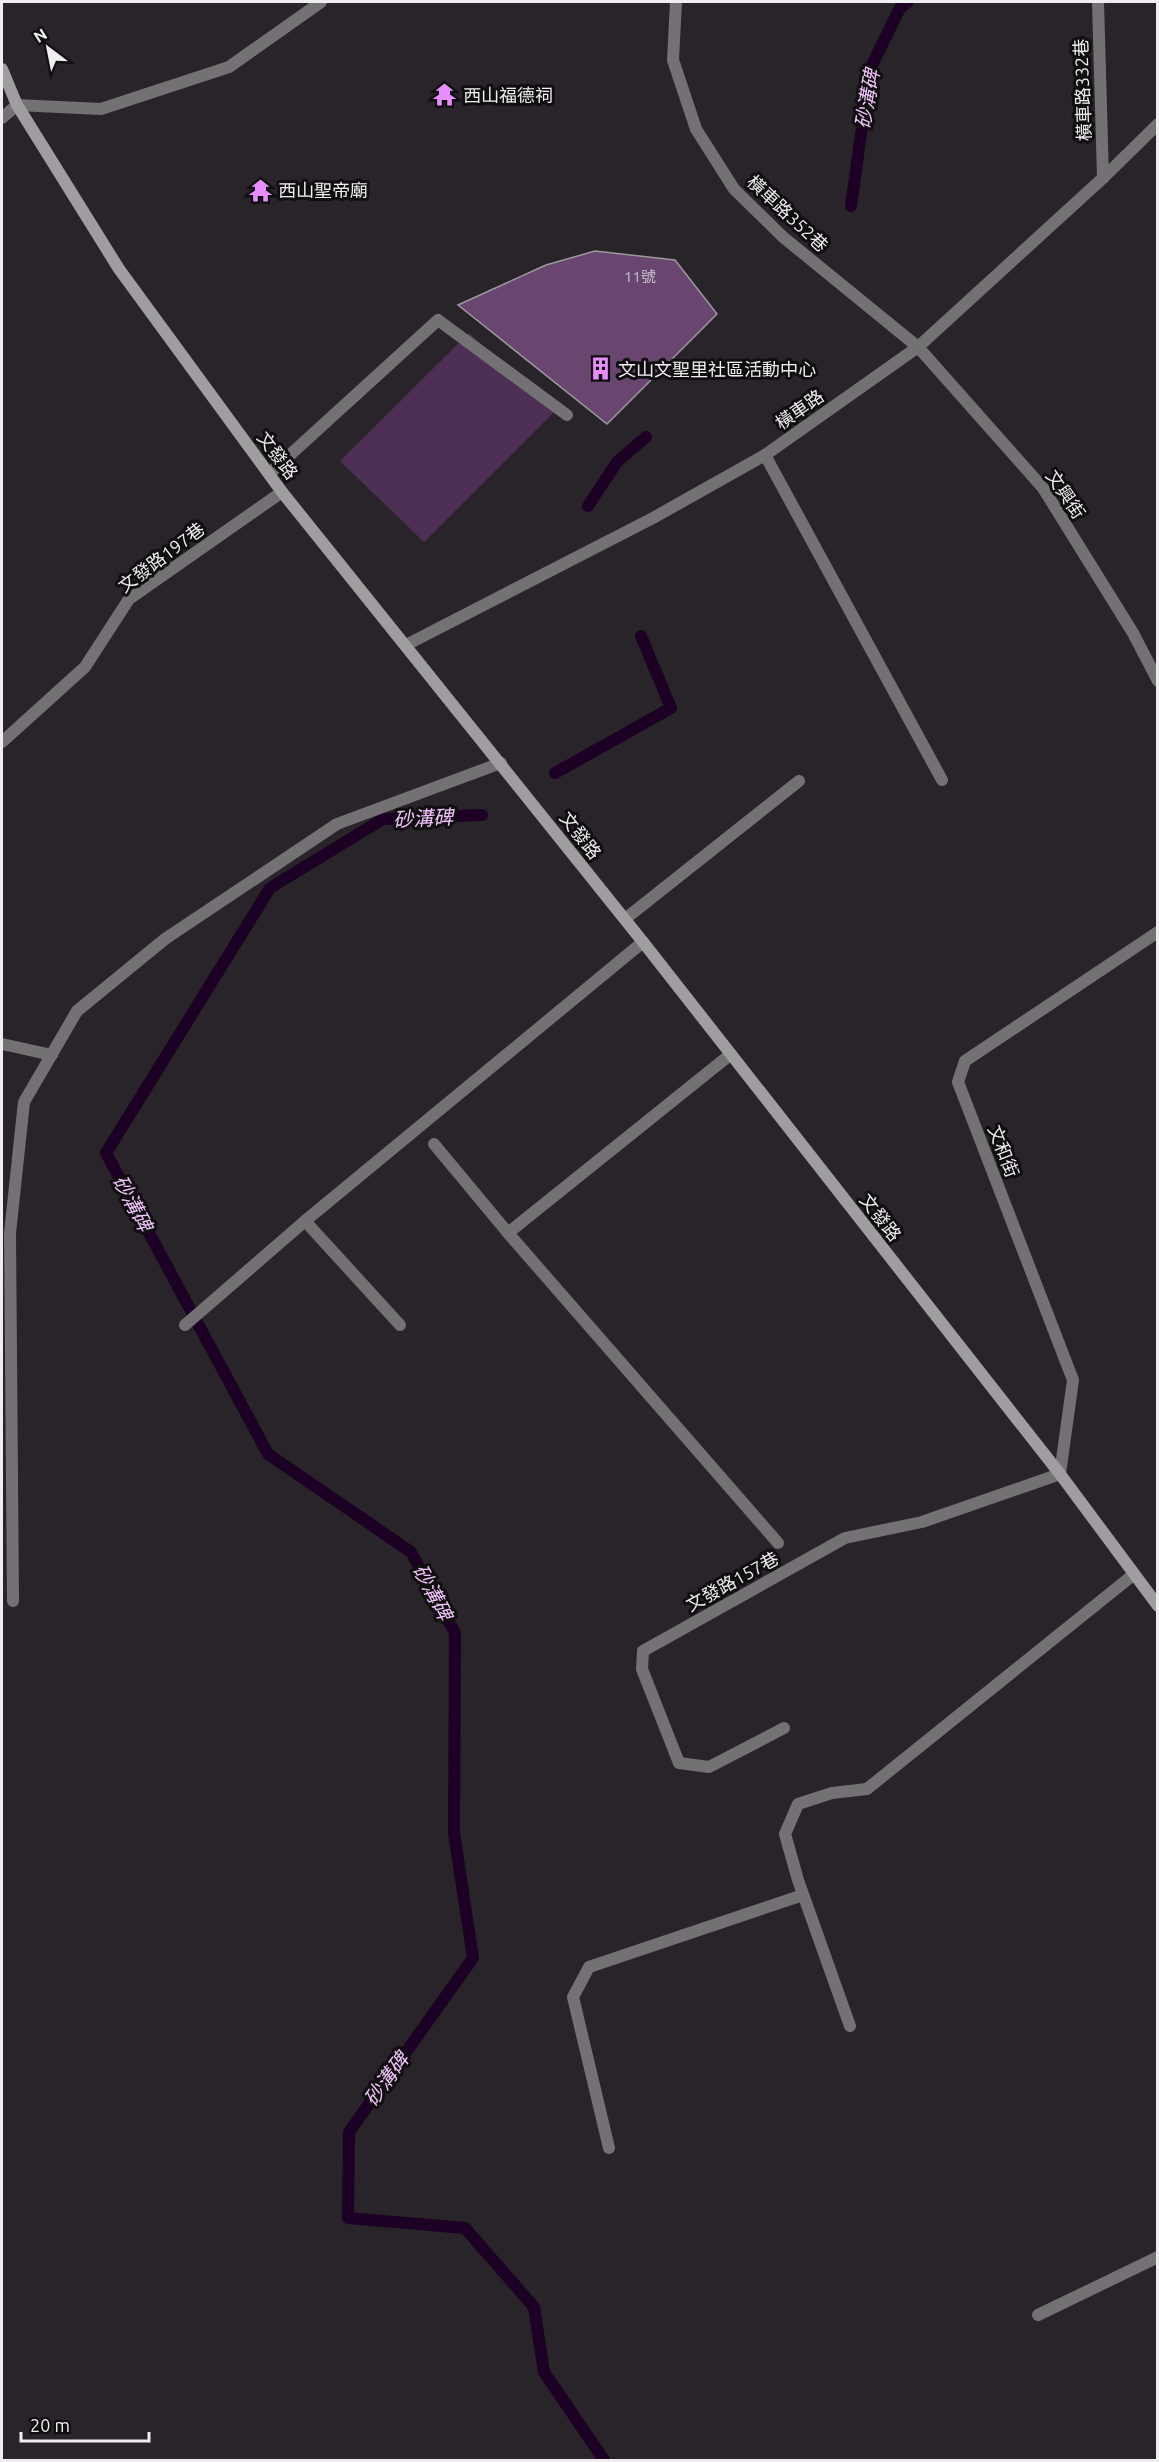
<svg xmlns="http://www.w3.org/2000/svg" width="1159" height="2462" viewBox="0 0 1159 2462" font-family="Ubuntu,'Noto Sans TC',sans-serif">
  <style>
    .green { fill: #4e3054 }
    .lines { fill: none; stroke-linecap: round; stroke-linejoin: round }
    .stream { stroke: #1d0124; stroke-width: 12 }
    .building { fill: #684670; stroke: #9d989e; stroke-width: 1.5 }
    .lane { stroke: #747174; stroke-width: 12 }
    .street { stroke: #747174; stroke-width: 12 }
    .secondary { stroke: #a09da1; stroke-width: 12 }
    .labels { text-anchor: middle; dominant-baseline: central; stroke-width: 6; stroke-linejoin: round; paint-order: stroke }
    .number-label { font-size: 15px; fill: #cdc3d0 }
    .street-label { font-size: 18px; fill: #efedf0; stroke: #100e10 }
    .poi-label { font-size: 18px; fill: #efedf0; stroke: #100e10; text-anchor: start }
    .water-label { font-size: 20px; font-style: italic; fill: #f0c4fa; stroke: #100e10 }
  </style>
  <rect width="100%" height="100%" fill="#282429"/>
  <!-- green -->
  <path class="green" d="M469 333 554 412 424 542 340 461Z"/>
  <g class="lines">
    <!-- stream -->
    <g class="stream">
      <path d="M851 206 870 69 900 8 908 2"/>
      <path d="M588 506 617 462 646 437"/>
      <path d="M555 773 671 708 641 636"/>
      <path d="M482 815 383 819 270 888 106 1153 268 1454 411 1552 455 1633 454 1833 473 1958 349 2132 348 2218 465 2228 534 2307 544 2372 604 2460"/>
    </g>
  </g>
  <!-- building -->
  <path class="building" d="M595 251 675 260 717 314 607 424 458 305 546 265Z"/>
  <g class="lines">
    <!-- lane -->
    <g class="lane">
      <path d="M676 2 673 60 696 129 734 189 783 237 918 347 1043 488 1133 633 1158 681"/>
      <path d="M1098 2 1103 178"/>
      <path d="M2 118 17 105 101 109 229 67 321 2"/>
      <path d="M765 455 942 780"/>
      <path d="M269 474 438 320 567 415"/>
      <path d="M2 742 85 667 129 599 282 492"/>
      <path d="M625 919 799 781"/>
      <path d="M2 1044 52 1055"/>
      <path d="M434 1144 508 1233 778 1543"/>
      <path d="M305 1221 400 1325"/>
      <path d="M508 1233 731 1054"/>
      <path d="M185 1325 305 1221 643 942"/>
      <path d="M1060 1474 1073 1380 958 1082 965 1061 1158 932"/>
      <path d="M13 1601 10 1233 24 1102 77 1011 165 939 337 824 501 763"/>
      <path d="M850 2026 798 1880 785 1834 798 1804 832 1793 867 1789 1133 1575"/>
      <path d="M609 2148 573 1997 589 1967 803 1895"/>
    </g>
    <!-- street -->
    <g class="street">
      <path d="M406 645 653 518 765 455 918 347 1103 178 1158 124"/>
      <path d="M784 1728 709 1767 679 1763 642 1669 643 1651 845 1538 922 1522 1060 1474"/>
      <path d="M1038 2315 1158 2257"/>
    </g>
    <!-- secondary -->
    <path class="secondary" d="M2 69 17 105 119 269 282 492 643 942 1060 1474 1158 1606"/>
  </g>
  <!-- icons -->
  <defs>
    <symbol id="temple-bare" viewBox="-9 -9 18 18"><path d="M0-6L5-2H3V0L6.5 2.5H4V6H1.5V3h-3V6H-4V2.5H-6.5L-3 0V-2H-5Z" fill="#e98dfe" stroke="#100e10" stroke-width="2.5" paint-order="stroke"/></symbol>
    <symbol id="building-bare" viewBox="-9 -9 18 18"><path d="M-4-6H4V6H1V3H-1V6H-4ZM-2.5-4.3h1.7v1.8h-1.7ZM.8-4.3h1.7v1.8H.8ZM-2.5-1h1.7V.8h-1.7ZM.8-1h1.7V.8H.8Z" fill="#e98dfe" stroke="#100e10" stroke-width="2.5" paint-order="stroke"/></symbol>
  </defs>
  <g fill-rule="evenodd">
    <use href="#temple-bare" x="428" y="78" width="33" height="33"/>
    <use href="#temple-bare" x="244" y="174" width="33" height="33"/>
    <use href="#building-bare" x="584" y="352" width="33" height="33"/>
  </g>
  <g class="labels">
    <!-- number labels -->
    <g class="number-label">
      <text x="640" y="276">11號</text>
    </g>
    <!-- street labels -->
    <g class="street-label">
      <text transform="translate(1082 90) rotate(-92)">橫車路332巷</text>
      <text transform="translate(788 213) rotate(43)">橫車路352巷</text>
      <text transform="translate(799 409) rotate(-35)">橫車路</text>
      <text transform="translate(278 455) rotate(53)">文發路</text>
      <text transform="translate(1066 494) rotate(56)">文興街</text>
      <text transform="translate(161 557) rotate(-37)">文發路197巷</text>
      <text transform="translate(581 835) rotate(52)">文發路</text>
      <text transform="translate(1004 1151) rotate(69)">文和街</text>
      <text transform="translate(881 1217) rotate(52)">文發路</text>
      <text transform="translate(732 1581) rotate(-29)">文發路157巷</text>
    </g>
    <!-- poi labels -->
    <g class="poi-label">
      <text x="463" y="95">西山福德祠</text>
      <text x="278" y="190">西山聖帝廟</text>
      <text x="618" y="369">文山文聖里社區活動中心</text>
    </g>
    <!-- water labels -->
    <g class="water-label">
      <text transform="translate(867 99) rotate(-80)">砂溝碑</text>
      <text transform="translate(423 818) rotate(-3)">砂溝碑</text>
      <text transform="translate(133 1203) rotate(62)">砂溝碑</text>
      <text transform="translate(433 1592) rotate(62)">砂溝碑</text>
      <text transform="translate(386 2079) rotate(-54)">砂溝碑</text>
    </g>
  </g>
  <!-- border -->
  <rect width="1159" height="2462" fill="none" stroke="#efedf0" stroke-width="6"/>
  <!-- north arrow -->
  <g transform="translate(48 48) rotate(328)" stroke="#100e10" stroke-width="4.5" paint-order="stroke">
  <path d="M0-4.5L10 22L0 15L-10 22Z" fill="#efedf0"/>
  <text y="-9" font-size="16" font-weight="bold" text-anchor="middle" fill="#efedf0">N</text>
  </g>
  <!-- scale -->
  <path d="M21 2432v9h128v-9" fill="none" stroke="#efedf0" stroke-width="3"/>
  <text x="30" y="2432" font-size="18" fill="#efedf0" stroke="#100e10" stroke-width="4.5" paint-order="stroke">20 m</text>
</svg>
